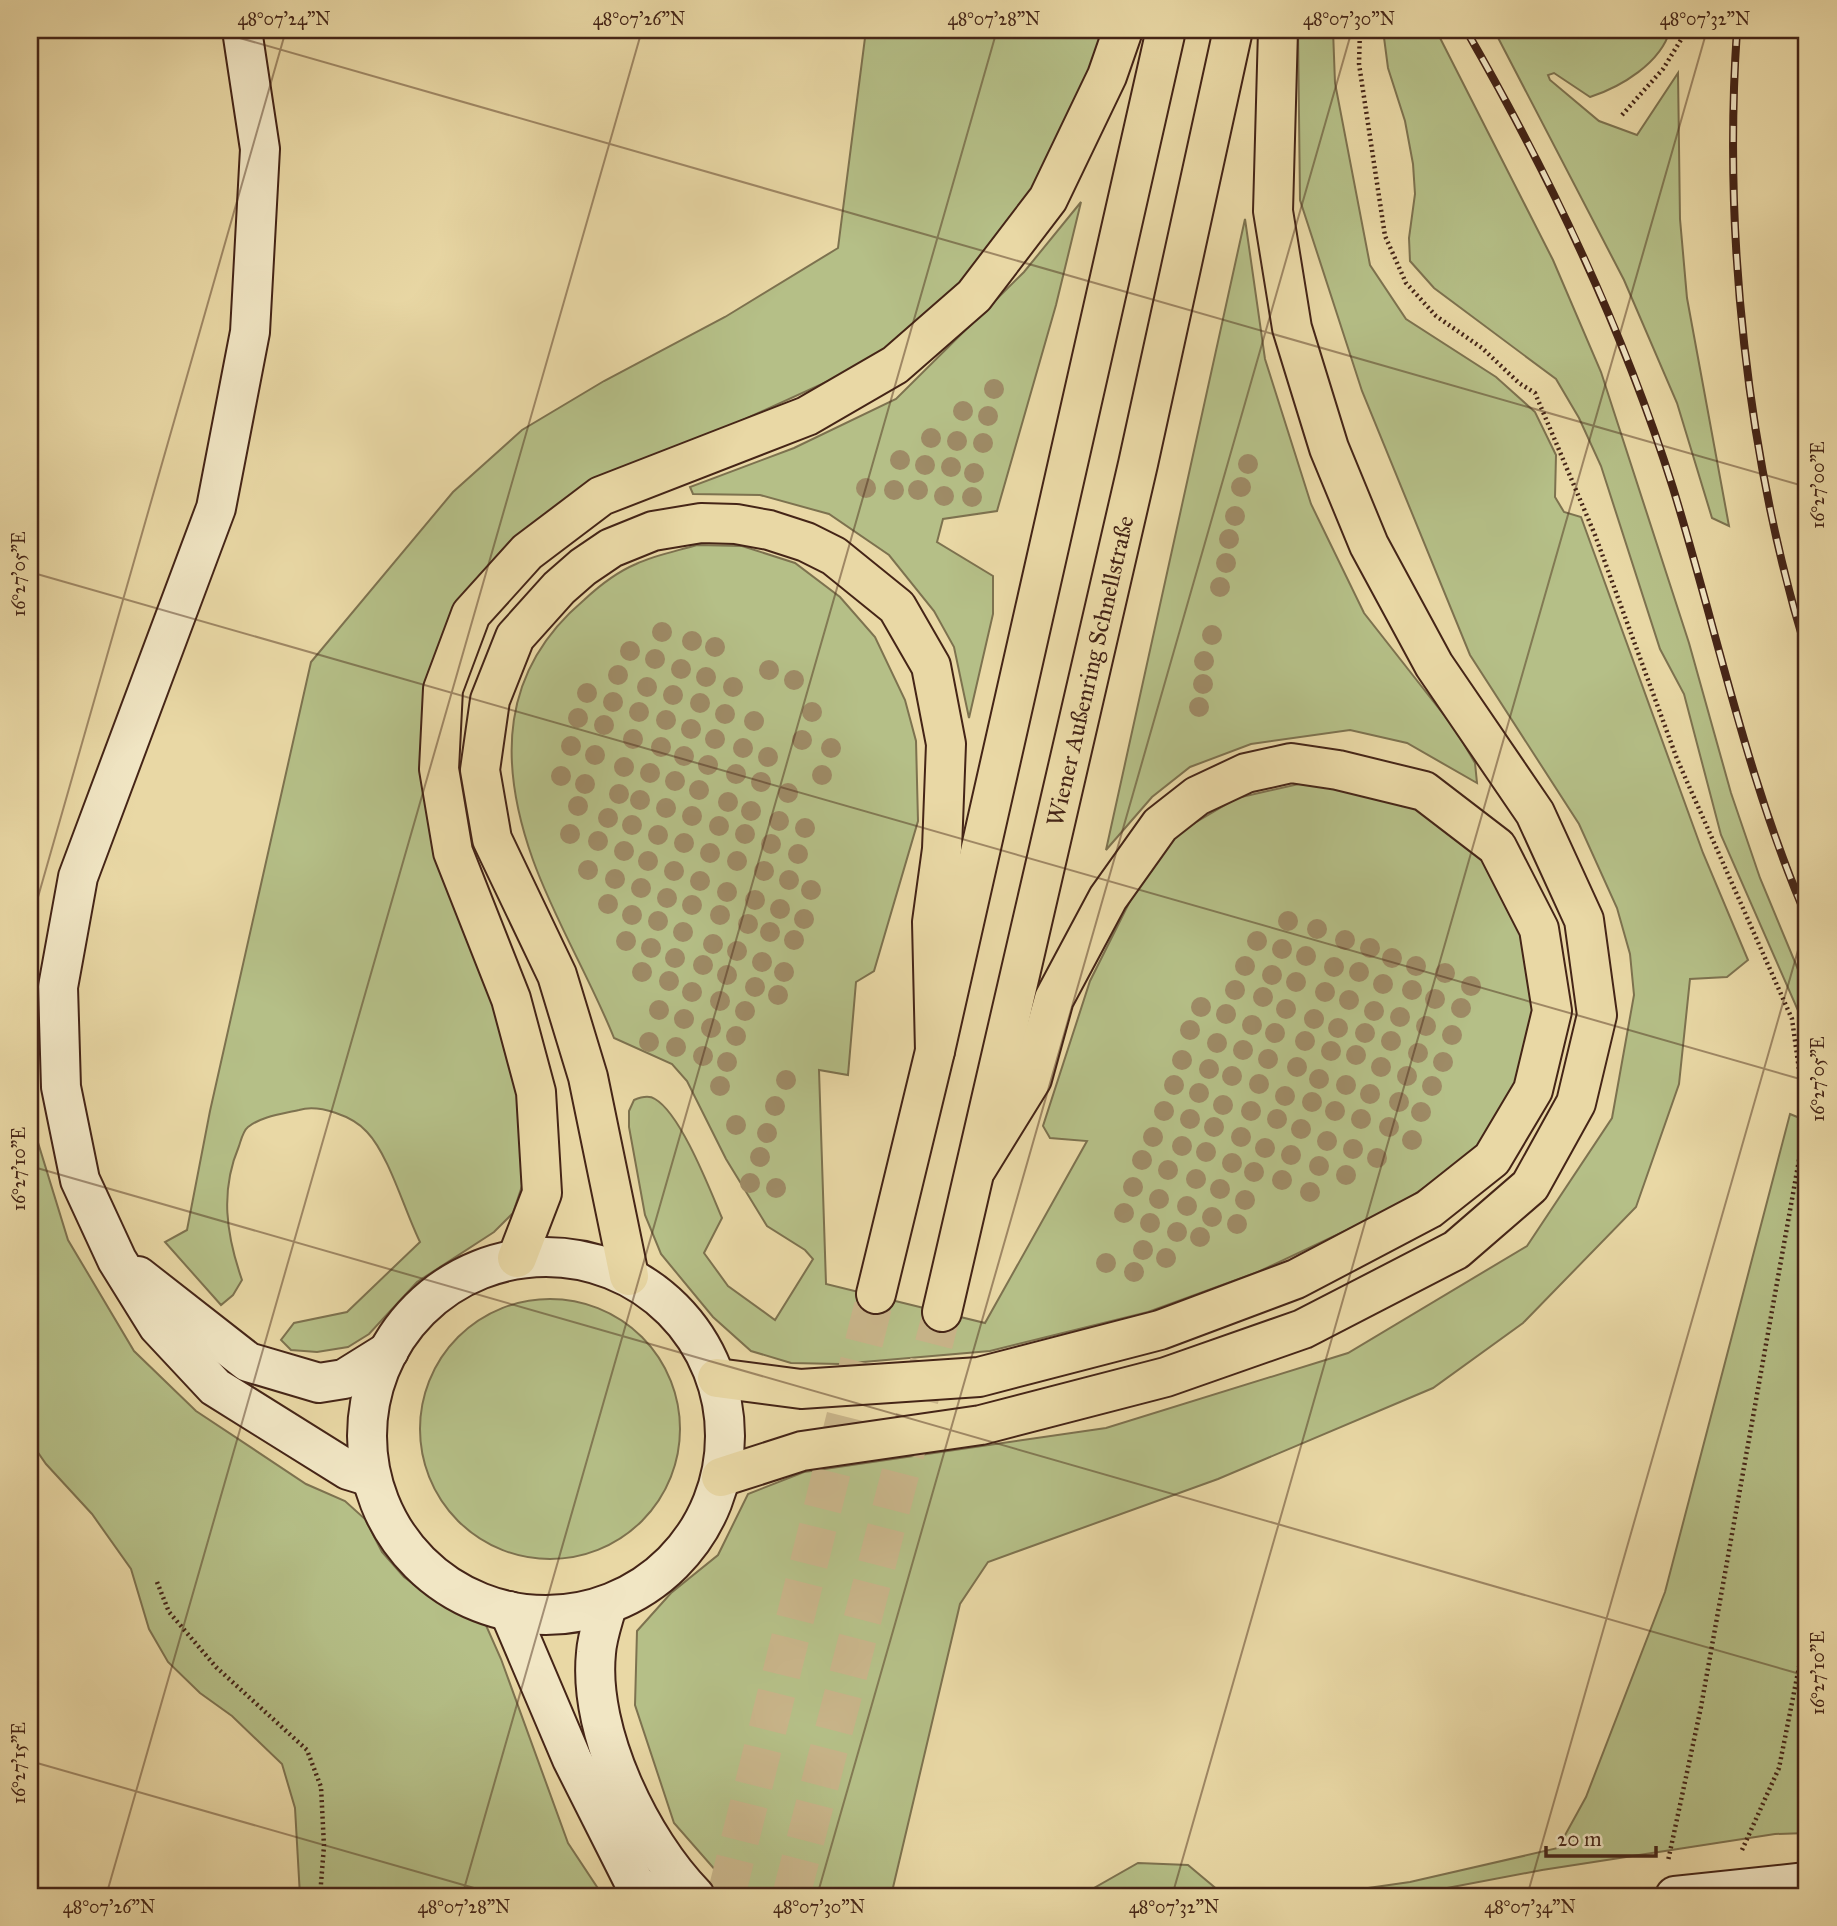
<svg xmlns="http://www.w3.org/2000/svg" width="1837" height="1926" viewBox="0 0 1837 1926" font-family="'IM FELL Great Primer',serif">
  <style>
    .green { fill: #b5bf87; stroke: #7d724f; stroke-width: 2 }
    .lines { fill: none; stroke-linecap: round; stroke-linejoin: round }
    .highway-tunnel { stroke: #c8b489; stroke-width: 38; stroke-dasharray: 38 19; stroke-linecap: butt }
    .secondary-casing { stroke: #452517; stroke-width: 42 }
    .highway-casing { stroke: #452517; stroke-width: 42 }
    .path { stroke: #452517; stroke-width: 4.5; stroke-dasharray: 2 3.5; stroke-linecap: butt }
    .secondary { stroke: #f1e6c4; stroke-width: 38 }
    .highway { stroke: #e9d8a5; stroke-width: 38 }
    .rail-casing { stroke: #452517; stroke-width: 8 }
    .rail { stroke: #f1e6c4; stroke-width: 5; stroke-dasharray: 16; stroke-linecap: butt }
    .tree { fill: #9e8b66 }
    .ticks { fill: none; stroke: #452517; stroke-width: 2; stroke-opacity: 0.45 }
    .labels { text-anchor: middle; dominant-baseline: central; stroke-width: 5; stroke-linejoin: round; paint-order: stroke }
    .street-label { font-size: 24px; fill: #452517; stroke: #f1e6c4 }
    .neatline { fill: none; stroke: #452517; stroke-width: 2.5 }
    .ticks-label { font-size: 18px; text-anchor: middle; fill: #452517 }
  </style>
  <rect width="100%" height="100%" fill="#e9d8a5"/>
  <filter id="stains"><feTurbulence type="fractalNoise" baseFrequency=".00286" numOctaves="4"/><feColorMatrix values="0 0 0 0 .2 0 0 0 0 .09 0 0 0 0 .02 0 0 0 .5 -.17"/></filter>
  <radialGradient id="worn" r=".72"><stop offset=".6" stop-color="#630" stop-opacity="0"/><stop offset="1" stop-color="#630" stop-opacity=".3"/></radialGradient>
  <!-- green -->
  <g class="green">
    <path d="M866 30H1105L1061 139 1026 206 988 255 916 327 868 363 576 496 433 682 516 1051 526 1174 513 1213 494 1232 417 1282 369 1334 348 1347 317 1352 291 1350 281 1340 294 1323 347 1312 420 1242C405 1212 389 1155 367 1132 353 1116 319 1104 299 1110 282 1114 262 1116 248 1127 243 1131 241 1140 239 1146 220 1191 226 1234 242 1280L233 1295 221 1305 165 1242 187 1230 210 1111 311 662 453 492 522 430 604 381 725 317 838 248Z"/>
    <path d="M1298 30H1333L1335 83 1370 265 1406 319 1496 377 1535 412 1556 455 1555 497 1564 512 1581 517 1703 853 1748 960 1727 977 1690 979 1679 1084 1636 1207 1523 1323 1433 1388 1218 1479 988 1562 960 1604 891 1896H738L674 1823 635 1705 637 1631 671 1593 718 1555 748 1494 804 1472 1106 1428 1348 1353 1527 1246 1612 1118 1634 995 1630 954 1617 908 1579 824 1470 655 1362 391 1300 200Z"/>
    <path d="M1383 30H1436L1553 260 1601 372 1689 643 1731 793 1760 878 1807 991V1031L1721 835 1684 694 1660 649 1601 466 1579 418 1556 379 1434 288 1410 261 1409 238 1415 194 1413 164 1405 121 1388 68Z"/>
    <path d="M1494 30H1670C1661 63 1621 87 1590 97L1554 73 1548 75 1550 80 1599 121 1637 135 1678 73 1680 219 1687 298 1729 526 1712 518 1677 403 1624 280Z"/>
    <path d="M1081 202 1056 305 997 511 943 519 937 542 993 576V614L969 718 954 647 934 611 889 555 829 514 760 495 693 494 690 487 794 448 896 399 1024 272Z"/>
    <path d="M1245 219 1265 359 1311 504 1364 613 1455 729 1475 763 1477 783 1407 743 1350 730 1251 744 1190 767 1152 797 1106 850Z"/>
    <path d="M697 545 742 546 795 563 840 597 875 637 905 700 916 741 918 821 874 971 856 982 848 1075 819 1070 826 1284 985 1323 1087 1141 1050 1138 1043 1126 1090 981 1133 895 1152 864 1181 831 1237 798 1312 781 1403 799 1469 842 1518 908 1538 996 1527 1064 1487 1137 1458 1164 1396 1207 1258 1272 1148 1312 990 1351 840 1364 791 1363 751 1351 713 1317 661 1254 645 1215 629 1127V1111L634 1100C641 1097 649 1095 655 1099 681 1114 710 1190 722 1218L704 1253 728 1286 775 1320 813 1259 805 1250 767 1226 726 1159 687 1081 672 1064 614 1038C590 978 555 921 533 860 498 762 500 671 584 600 599 586 617 572 636 564 655 555 677 551 697 545Z"/>
    <path d="M30 1049 32 1123 68 1240 134 1351 196 1411 306 1484 345 1501 365 1519 382 1552 404 1577 443 1605 485 1623 501 1659 568 1843 603 1896H300L295 1808 282 1764 232 1716 200 1693 168 1662 149 1629 131 1569 92 1514 46 1464 30 1441Z"/>
    <path d="M1790 1114 1807 1121V1833L1775 1834 1542 1870 1405 1896H1312L1410 1882 1558 1848 1586 1797 1665 1592Z"/>
    <circle cx="550" cy="1429" r="130"/>
    <path d="M1138 1863 1188 1865 1225 1896H1080Z"/>
  </g>
  <g class="lines">
    <!-- highway-tunnel -->
    <g class="highway-tunnel">
      <path d="M726 1896 876 1294"/>
      <path d="M791 1896 942 1312"/>
    </g>
    <defs>
      <g id="secondary">
        <path d="M242 30 260 149 250 332 216 508 78 877 58 987 61 1087 80 1180 117 1260 158 1326 215 1387 348 1470 371 1477"/>
        <circle cx="546" cy="1436" r="179"/>
        <path d="M138 1276 248 1362 319 1383 344 1379 389 1351"/>
        <path d="M607 1606C603 1621 597 1637 596 1653 588 1732 641 1841 695 1896"/>
        <path d="M509 1611 572 1759 634 1882 648 1896"/>
        <path d="M1675 1896 1807 1882"/>
      </g>
      <g id="highway">
        <path d="M517 1258 542 1193 536 1092 511 999 453 852 439 769 443 689 471 614 527 552 601 496 807 416 895 365 974 296 1048 199 1107 76 1123 30"/>
        <path d="M629 1276 588 1077 557 975 492 839 480 770 490 700 515 637 559 588 583 567 611 548 653 531 701 523 736 524 769 530 806 542 834 556 897 607 931 666 946 744 942 849 932 922 935 1051"/>
        <path d="M876 1294 935 1051 1166 30"/>
        <path id="s1" d="M942 1312 1138 464 1233 30"/>
        <path d="M717 1378 801 1389 979 1377 1160 1330 1296 1279 1429 1209 1492 1159 1533 1090 1552 1011 1539 929 1497 847 1424 791 1338 770 1291 763 1246 773 1197 796 1160 825 1108 898 1054 999 1032 1079 977 1168"/>
        <path d="M721 1477 802 1451 981 1425 1166 1377 1303 1329 1456 1250 1530 1186 1576 1103 1597 1015 1584 920 1535 813 1434 665 1369 545 1329 448 1292 328 1273 211 1278 30"/>
      </g>
    </defs>
    <!-- secondary casing -->
    <use href="#secondary" class="secondary-casing"/>
    <!-- highway casing -->
    <use href="#highway" class="highway-casing"/>
    <!-- path -->
    <g class="path">
      <path d="M1360 30 1359 64 1385 236 1406 283 1436 316 1482 348 1519 383 1535 393 1595 535 1677 759 1792 1019 1803 1098 1801 1149 1701 1707 1668 1861"/>
      <path d="M1622 115 1663 69 1687 30"/>
      <path d="M1801 1149 1807 1152"/>
      <path d="M1807 1529 1802 1572 1807 1589"/>
      <path d="M157 1582 169 1612 216 1667 307 1750 321 1787 324 1846 320 1896"/>
      <path d="M1742 1850 1779 1768 1807 1627"/>
    </g>
    <!-- secondary -->
    <use href="#secondary" class="secondary"/>
    <!-- highway -->
    <use href="#highway" class="highway"/>
    <defs>
      <g id="rail">
        <path d="M1466 30C1550 176 1622 326 1673 488 1717 631 1747 780 1807 918"/>
        <path d="M1737 30C1723 232 1747 459 1807 653"/>
      </g>
    </defs>
    <!-- rail casing -->
    <use href="#rail" class="rail-casing"/>
    <!-- rail -->
    <use href="#rail" class="rail"/>
  </g>
  <!-- trees -->
  <g class="tree">
    <circle cx="994" cy="389" r="10"/>
    <circle cx="963" cy="411" r="10"/>
    <circle cx="988" cy="416" r="10"/>
    <circle cx="931" cy="438" r="10"/>
    <circle cx="957" cy="441" r="10"/>
    <circle cx="983" cy="443" r="10"/>
    <circle cx="900" cy="460" r="10"/>
    <circle cx="1248" cy="464" r="10"/>
    <circle cx="925" cy="465" r="10"/>
    <circle cx="951" cy="467" r="10"/>
    <circle cx="974" cy="473" r="10"/>
    <circle cx="1241" cy="487" r="10"/>
    <circle cx="866" cy="488" r="10"/>
    <circle cx="894" cy="490" r="10"/>
    <circle cx="918" cy="490" r="10"/>
    <circle cx="944" cy="496" r="10"/>
    <circle cx="972" cy="497" r="10"/>
    <circle cx="1235" cy="516" r="10"/>
    <circle cx="1229" cy="539" r="10"/>
    <circle cx="1226" cy="563" r="10"/>
    <circle cx="1220" cy="587" r="10"/>
    <circle cx="662" cy="632" r="10"/>
    <circle cx="1212" cy="635" r="10"/>
    <circle cx="692" cy="641" r="10"/>
    <circle cx="715" cy="647" r="10"/>
    <circle cx="630" cy="651" r="10"/>
    <circle cx="655" cy="659" r="10"/>
    <circle cx="1204" cy="661" r="10"/>
    <circle cx="681" cy="669" r="10"/>
    <circle cx="769" cy="670" r="10"/>
    <circle cx="618" cy="675" r="10"/>
    <circle cx="706" cy="677" r="10"/>
    <circle cx="794" cy="680" r="10"/>
    <circle cx="1203" cy="684" r="10"/>
    <circle cx="647" cy="687" r="10"/>
    <circle cx="733" cy="687" r="10"/>
    <circle cx="587" cy="693" r="10"/>
    <circle cx="673" cy="695" r="10"/>
    <circle cx="613" cy="702" r="10"/>
    <circle cx="700" cy="703" r="10"/>
    <circle cx="1199" cy="707" r="10"/>
    <circle cx="639" cy="712" r="10"/>
    <circle cx="812" cy="712" r="10"/>
    <circle cx="725" cy="714" r="10"/>
    <circle cx="578" cy="718" r="10"/>
    <circle cx="666" cy="720" r="10"/>
    <circle cx="754" cy="721" r="10"/>
    <circle cx="604" cy="725" r="10"/>
    <circle cx="691" cy="729" r="10"/>
    <circle cx="633" cy="739" r="10"/>
    <circle cx="715" cy="739" r="10"/>
    <circle cx="802" cy="740" r="10"/>
    <circle cx="571" cy="746" r="10"/>
    <circle cx="661" cy="747" r="10"/>
    <circle cx="743" cy="748" r="10"/>
    <circle cx="831" cy="748" r="10"/>
    <circle cx="595" cy="755" r="10"/>
    <circle cx="684" cy="756" r="10"/>
    <circle cx="768" cy="757" r="10"/>
    <circle cx="708" cy="765" r="10"/>
    <circle cx="624" cy="767" r="10"/>
    <circle cx="650" cy="773" r="10"/>
    <circle cx="736" cy="774" r="10"/>
    <circle cx="822" cy="775" r="10"/>
    <circle cx="561" cy="776" r="10"/>
    <circle cx="675" cy="781" r="10"/>
    <circle cx="761" cy="782" r="10"/>
    <circle cx="585" cy="784" r="10"/>
    <circle cx="699" cy="790" r="10"/>
    <circle cx="788" cy="793" r="10"/>
    <circle cx="619" cy="794" r="10"/>
    <circle cx="640" cy="800" r="10"/>
    <circle cx="728" cy="802" r="10"/>
    <circle cx="578" cy="806" r="10"/>
    <circle cx="666" cy="808" r="10"/>
    <circle cx="751" cy="811" r="10"/>
    <circle cx="692" cy="816" r="10"/>
    <circle cx="608" cy="818" r="10"/>
    <circle cx="779" cy="821" r="10"/>
    <circle cx="632" cy="825" r="10"/>
    <circle cx="719" cy="826" r="10"/>
    <circle cx="805" cy="828" r="10"/>
    <circle cx="570" cy="834" r="10"/>
    <circle cx="745" cy="834" r="10"/>
    <circle cx="658" cy="835" r="10"/>
    <circle cx="598" cy="841" r="10"/>
    <circle cx="684" cy="843" r="10"/>
    <circle cx="771" cy="844" r="10"/>
    <circle cx="624" cy="851" r="10"/>
    <circle cx="710" cy="853" r="10"/>
    <circle cx="798" cy="854" r="10"/>
    <circle cx="648" cy="861" r="10"/>
    <circle cx="737" cy="861" r="10"/>
    <circle cx="588" cy="870" r="10"/>
    <circle cx="674" cy="871" r="10"/>
    <circle cx="764" cy="871" r="10"/>
    <circle cx="615" cy="879" r="10"/>
    <circle cx="789" cy="880" r="10"/>
    <circle cx="700" cy="881" r="10"/>
    <circle cx="641" cy="888" r="10"/>
    <circle cx="811" cy="890" r="10"/>
    <circle cx="727" cy="892" r="10"/>
    <circle cx="667" cy="898" r="10"/>
    <circle cx="755" cy="900" r="10"/>
    <circle cx="608" cy="904" r="10"/>
    <circle cx="692" cy="905" r="10"/>
    <circle cx="780" cy="909" r="10"/>
    <circle cx="632" cy="915" r="10"/>
    <circle cx="720" cy="915" r="10"/>
    <circle cx="804" cy="919" r="10"/>
    <circle cx="658" cy="921" r="10"/>
    <circle cx="1288" cy="921" r="10"/>
    <circle cx="748" cy="924" r="10"/>
    <circle cx="1317" cy="929" r="10"/>
    <circle cx="683" cy="932" r="10"/>
    <circle cx="770" cy="932" r="10"/>
    <circle cx="794" cy="940" r="10"/>
    <circle cx="1345" cy="940" r="10"/>
    <circle cx="626" cy="941" r="10"/>
    <circle cx="1257" cy="941" r="10"/>
    <circle cx="713" cy="944" r="10"/>
    <circle cx="651" cy="948" r="10"/>
    <circle cx="1370" cy="948" r="10"/>
    <circle cx="1282" cy="949" r="10"/>
    <circle cx="737" cy="951" r="10"/>
    <circle cx="1306" cy="956" r="10"/>
    <circle cx="675" cy="958" r="10"/>
    <circle cx="1392" cy="958" r="10"/>
    <circle cx="762" cy="962" r="10"/>
    <circle cx="703" cy="965" r="10"/>
    <circle cx="1245" cy="966" r="10"/>
    <circle cx="1416" cy="966" r="10"/>
    <circle cx="1334" cy="967" r="10"/>
    <circle cx="642" cy="972" r="10"/>
    <circle cx="784" cy="972" r="10"/>
    <circle cx="1359" cy="972" r="10"/>
    <circle cx="1445" cy="973" r="10"/>
    <circle cx="727" cy="975" r="10"/>
    <circle cx="1272" cy="975" r="10"/>
    <circle cx="669" cy="981" r="10"/>
    <circle cx="1296" cy="982" r="10"/>
    <circle cx="1383" cy="984" r="10"/>
    <circle cx="1471" cy="986" r="10"/>
    <circle cx="755" cy="987" r="10"/>
    <circle cx="1235" cy="990" r="10"/>
    <circle cx="1412" cy="990" r="10"/>
    <circle cx="692" cy="992" r="10"/>
    <circle cx="1325" cy="992" r="10"/>
    <circle cx="778" cy="995" r="10"/>
    <circle cx="1263" cy="997" r="10"/>
    <circle cx="1435" cy="999" r="10"/>
    <circle cx="1349" cy="1000" r="10"/>
    <circle cx="720" cy="1001" r="10"/>
    <circle cx="1201" cy="1007" r="10"/>
    <circle cx="1461" cy="1008" r="10"/>
    <circle cx="1286" cy="1009" r="10"/>
    <circle cx="659" cy="1010" r="10"/>
    <circle cx="745" cy="1011" r="10"/>
    <circle cx="1374" cy="1011" r="10"/>
    <circle cx="1226" cy="1014" r="10"/>
    <circle cx="1400" cy="1017" r="10"/>
    <circle cx="684" cy="1019" r="10"/>
    <circle cx="1314" cy="1019" r="10"/>
    <circle cx="1252" cy="1025" r="10"/>
    <circle cx="1426" cy="1026" r="10"/>
    <circle cx="711" cy="1028" r="10"/>
    <circle cx="1338" cy="1028" r="10"/>
    <circle cx="1190" cy="1030" r="10"/>
    <circle cx="1275" cy="1033" r="10"/>
    <circle cx="1365" cy="1033" r="10"/>
    <circle cx="1452" cy="1035" r="10"/>
    <circle cx="736" cy="1036" r="10"/>
    <circle cx="1305" cy="1041" r="10"/>
    <circle cx="1391" cy="1041" r="10"/>
    <circle cx="649" cy="1042" r="10"/>
    <circle cx="1217" cy="1043" r="10"/>
    <circle cx="676" cy="1047" r="10"/>
    <circle cx="1243" cy="1050" r="10"/>
    <circle cx="1331" cy="1051" r="10"/>
    <circle cx="1418" cy="1053" r="10"/>
    <circle cx="1356" cy="1055" r="10"/>
    <circle cx="703" cy="1056" r="10"/>
    <circle cx="1268" cy="1059" r="10"/>
    <circle cx="1182" cy="1060" r="10"/>
    <circle cx="727" cy="1062" r="10"/>
    <circle cx="1443" cy="1062" r="10"/>
    <circle cx="1297" cy="1067" r="10"/>
    <circle cx="1381" cy="1067" r="10"/>
    <circle cx="1209" cy="1069" r="10"/>
    <circle cx="1232" cy="1076" r="10"/>
    <circle cx="1407" cy="1076" r="10"/>
    <circle cx="1319" cy="1079" r="10"/>
    <circle cx="786" cy="1080" r="10"/>
    <circle cx="1259" cy="1084" r="10"/>
    <circle cx="1174" cy="1085" r="10"/>
    <circle cx="1346" cy="1085" r="10"/>
    <circle cx="720" cy="1086" r="10"/>
    <circle cx="1432" cy="1086" r="10"/>
    <circle cx="1199" cy="1093" r="10"/>
    <circle cx="1370" cy="1094" r="10"/>
    <circle cx="1285" cy="1096" r="10"/>
    <circle cx="1312" cy="1102" r="10"/>
    <circle cx="1399" cy="1102" r="10"/>
    <circle cx="1223" cy="1105" r="10"/>
    <circle cx="775" cy="1106" r="10"/>
    <circle cx="1164" cy="1111" r="10"/>
    <circle cx="1251" cy="1111" r="10"/>
    <circle cx="1335" cy="1111" r="10"/>
    <circle cx="1421" cy="1112" r="10"/>
    <circle cx="1190" cy="1119" r="10"/>
    <circle cx="1277" cy="1119" r="10"/>
    <circle cx="1361" cy="1119" r="10"/>
    <circle cx="736" cy="1125" r="10"/>
    <circle cx="1214" cy="1127" r="10"/>
    <circle cx="1389" cy="1127" r="10"/>
    <circle cx="1301" cy="1129" r="10"/>
    <circle cx="767" cy="1133" r="10"/>
    <circle cx="1153" cy="1137" r="10"/>
    <circle cx="1241" cy="1137" r="10"/>
    <circle cx="1412" cy="1140" r="10"/>
    <circle cx="1327" cy="1141" r="10"/>
    <circle cx="1182" cy="1146" r="10"/>
    <circle cx="1265" cy="1148" r="10"/>
    <circle cx="1353" cy="1149" r="10"/>
    <circle cx="1206" cy="1152" r="10"/>
    <circle cx="1291" cy="1155" r="10"/>
    <circle cx="760" cy="1157" r="10"/>
    <circle cx="1377" cy="1158" r="10"/>
    <circle cx="1142" cy="1160" r="10"/>
    <circle cx="1232" cy="1163" r="10"/>
    <circle cx="1319" cy="1166" r="10"/>
    <circle cx="1168" cy="1170" r="10"/>
    <circle cx="1254" cy="1172" r="10"/>
    <circle cx="1346" cy="1175" r="10"/>
    <circle cx="1196" cy="1179" r="10"/>
    <circle cx="1282" cy="1180" r="10"/>
    <circle cx="750" cy="1183" r="10"/>
    <circle cx="1133" cy="1187" r="10"/>
    <circle cx="776" cy="1188" r="10"/>
    <circle cx="1220" cy="1189" r="10"/>
    <circle cx="1310" cy="1192" r="10"/>
    <circle cx="1159" cy="1199" r="10"/>
    <circle cx="1245" cy="1200" r="10"/>
    <circle cx="1187" cy="1206" r="10"/>
    <circle cx="1124" cy="1213" r="10"/>
    <circle cx="1212" cy="1217" r="10"/>
    <circle cx="1150" cy="1223" r="10"/>
    <circle cx="1237" cy="1224" r="10"/>
    <circle cx="1177" cy="1232" r="10"/>
    <circle cx="1200" cy="1237" r="10"/>
    <circle cx="1143" cy="1250" r="10"/>
    <circle cx="1166" cy="1258" r="10"/>
    <circle cx="1106" cy="1263" r="10"/>
    <circle cx="1134" cy="1272" r="10"/>
  </g>
  <!-- ticks -->
  <path class="ticks" d="M212 30 1807 487M30 572 1807 1081M30 925 286 30M30 1166 1807 1676M30 1761 502 1896M106 1896 642 30M462 1896 997 30M817 1896 1352 30M1172 1896 1707 30M1527 1896 1807 919"/>
  <g class="labels">
    <!-- street labels -->
    <g class="street-label">
      <text stroke="none"><textPath href="#s1" startOffset="658">Wiener Außenring Schnellstraße</textPath></text>
    </g>
  </g>
  <!-- margin -->
  <rect width="1837" height="1926" fill="none" stroke="#e9d8a5" stroke-width="77"/>
  <!-- scale -->
  <path d="M1546 1846v10h110v-10" fill="none" stroke="#452517" stroke-width="3.5"/>
  <text x="1557" y="1846" font-size="21" fill="#452517" stroke="#f1e6c4" stroke-width="5" paint-order="stroke">20 m</text>
  <rect x="38" y="38" width="1760" height="1850" class="neatline"/>
  <g class="ticks-label">
    <text x="284" y="25">48°07'24"N</text>
    <text x="639" y="25">48°07'26"N</text>
    <text x="994" y="25">48°07'28"N</text>
    <text x="1349" y="25">48°07'30"N</text>
    <text x="1705" y="25">48°07'32"N</text>
    <text transform="translate(1818 485) rotate(-90)" y="6">16°27'00"E</text>
    <text transform="translate(19 574) rotate(-90)" y="6">16°27'05"E</text>
    <text transform="translate(1818 1079) rotate(-90)" y="6">16°27'05"E</text>
    <text transform="translate(19 1169) rotate(-90)" y="6">16°27'10"E</text>
    <text transform="translate(1818 1673) rotate(-90)" y="6">16°27'10"E</text>
    <text transform="translate(19 1763) rotate(-90)" y="6">16°27'15"E</text>
    <text x="109" y="1913">48°07'26"N</text>
    <text x="464" y="1913">48°07'28"N</text>
    <text x="819" y="1913">48°07'30"N</text>
    <text x="1174" y="1913">48°07'32"N</text>
    <text x="1530" y="1913">48°07'34"N</text>
  </g>
  <rect width="100%" height="100%" filter="url(#stains)"/>
  <rect width="100%" height="100%" fill="url(#worn)"/>
</svg>
